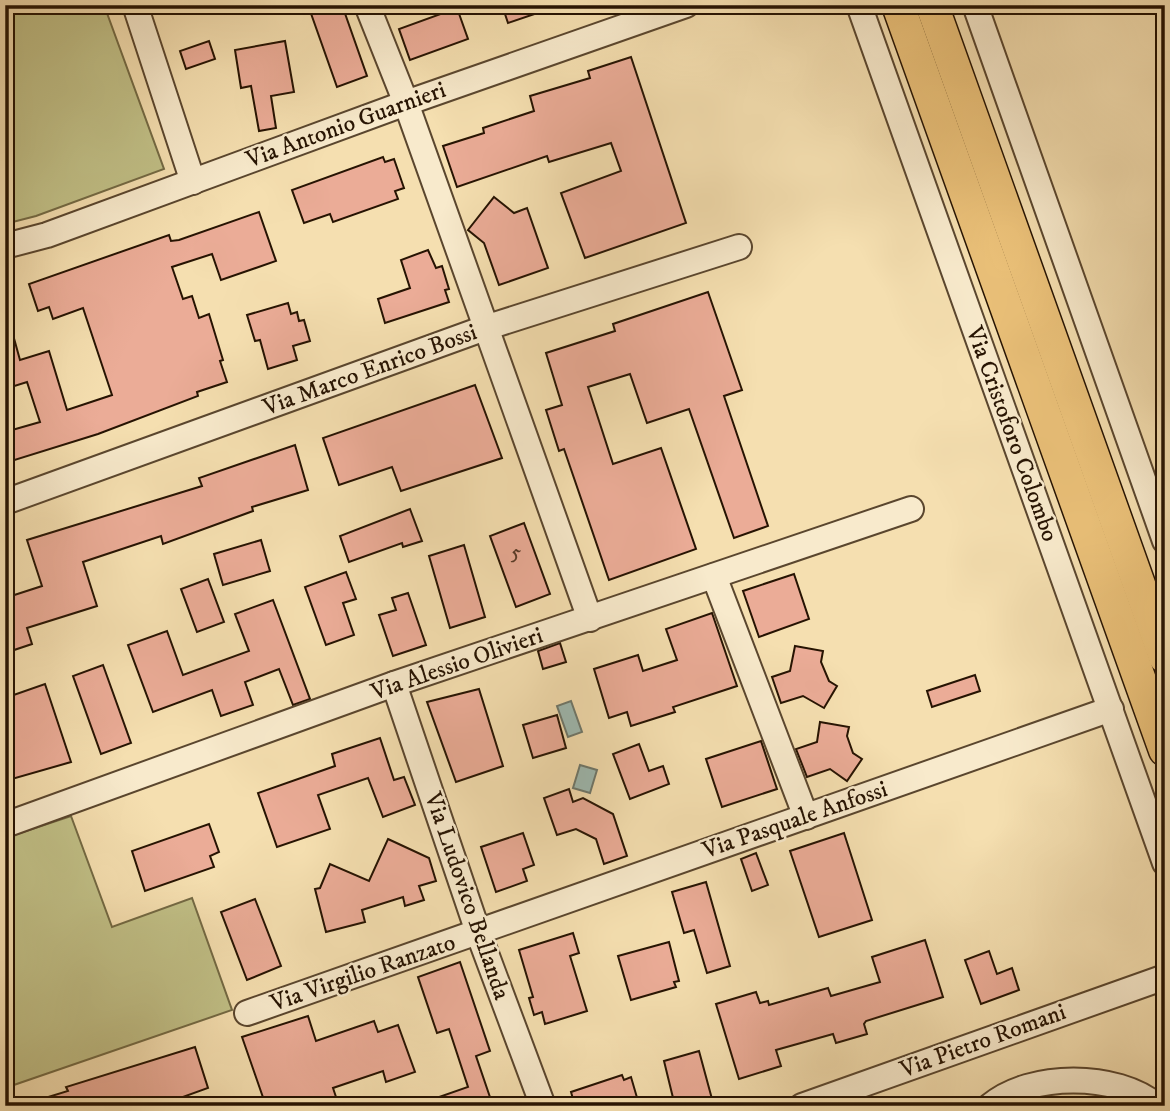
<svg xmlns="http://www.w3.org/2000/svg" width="1170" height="1111" viewBox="0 0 1170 1111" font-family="'IM FELL DW Pica',serif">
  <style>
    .green { fill: #c1c087; stroke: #746a44; stroke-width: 2 }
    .water { fill: #9ebbb3; stroke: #6e786c; stroke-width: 2 }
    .building { fill: #ebac97; stroke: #261302; stroke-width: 2 }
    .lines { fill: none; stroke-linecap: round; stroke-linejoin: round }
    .minor-casing { stroke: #5a462e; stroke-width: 28 }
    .major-casing { stroke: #261302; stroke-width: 35 }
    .minor { stroke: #f8eacc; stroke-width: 24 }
    .major { stroke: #eac078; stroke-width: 32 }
    .labels { text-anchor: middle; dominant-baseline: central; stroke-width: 5; stroke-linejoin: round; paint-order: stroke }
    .number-label { font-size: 21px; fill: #573927 }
    .street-label { font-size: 24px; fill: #261302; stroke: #f8eacc }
  </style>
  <rect width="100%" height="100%" fill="#f5dfb0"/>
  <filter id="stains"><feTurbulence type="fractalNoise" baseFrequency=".00286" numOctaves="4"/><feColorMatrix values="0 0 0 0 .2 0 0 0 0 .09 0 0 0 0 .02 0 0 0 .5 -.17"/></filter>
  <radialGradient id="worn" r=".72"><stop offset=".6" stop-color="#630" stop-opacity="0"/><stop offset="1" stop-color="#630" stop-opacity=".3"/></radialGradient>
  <!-- green -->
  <g class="green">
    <path d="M5 5H104L164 169 36 216 5 224Z"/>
    <path d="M71 816 112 927 192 898 232 1010 5 1088V838Z"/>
  </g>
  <!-- water -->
  <g class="water">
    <path d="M571 701 582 732 568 737 557 706Z"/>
    <path d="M580 765 597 770 590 793 573 788Z"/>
  </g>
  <!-- building -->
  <g class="building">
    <path d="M308 5H342L367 76 337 87Z"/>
    <path d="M502 5H551L552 8 508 23Z"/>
    <path d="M457 8 468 39 410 60 399 29Z"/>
    <path d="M209 41 215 59 186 69 180 51Z"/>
    <path d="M285 41 294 92 271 96 276 128 259 131 251 86 241 88 235 50Z"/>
    <path d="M631 57 686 223 585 258 561 193 621 171 611 143 549 162 547 156 457 187 443 146 484 133 483 128 534 111 530 96 590 78 588 71Z"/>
    <path d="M383 157 385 162 394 159 404 188 395 191 398 199 333 222 330 214 304 223 292 190Z"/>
    <path d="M494 197 514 213 527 208 548 268 499 285 484 243 468 230Z"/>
    <path d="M259 212 276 261 221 280 212 254 172 267 183 299 192 296 199 318 209 314 223 360 220 361 227 382 197 392 198 396 98 434 5 463V432L40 422 27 382 5 389V325L10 324 20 360 49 351 67 410 112 395 83 308 53 319 49 307 38 311 29 284 169 235 171 241 179 240Z"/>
    <path d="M428 250 436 268 442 266 449 289 445 290 449 302 385 323 378 299 410 288 401 260Z"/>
    <path d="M708 292 742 390 724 396 768 526 734 538 689 409 647 423 630 374 588 387 613 464 661 448 696 549 609 580 564 449 559 451 546 410 562 405 546 353 615 331 613 324Z"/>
    <path d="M288 303 291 314 297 312 299 321 304 320 310 341 293 346 297 360 268 369 260 340 255 341 247 315Z"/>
    <path d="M475 385 502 458 401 491 392 467 339 485 323 438Z"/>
    <path d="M295 445 308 490 252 507 253 511 163 544 161 536 83 562 97 606 27 628 32 644 5 653V598L42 586 27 540 202 486 199 478Z"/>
    <path d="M410 509 422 541 403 547 402 543 349 562 340 536Z"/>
    <path d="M524 523 550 594 516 607 490 536Z"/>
    <path d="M261 540 270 571 223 585 214 554Z"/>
    <path d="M464 545 485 617 450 628 429 556Z"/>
    <path d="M346 572 356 599 343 603 354 635 326 645 305 587Z"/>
    <path d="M794 574 809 619 759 637 743 591Z"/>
    <path d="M208 579 224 622 197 632 181 589Z"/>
    <path d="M408 593 426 645 393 656 379 615 396 610 392 598Z"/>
    <path d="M273 600 310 699 293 705 279 669 245 682 253 705 221 716 212 690 153 712 128 645 167 631 183 675 249 651 235 614Z"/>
    <path d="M712 613 737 686 673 707 675 712 631 726 627 712 609 718 594 669 638 655 643 671 677 660 666 629Z"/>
    <path d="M560 643 566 662 543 669 538 651Z"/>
    <path d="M795 646 823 651 821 662 829 681 837 686 824 708 803 696 781 703 772 677 790 671Z"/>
    <path d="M103 665 131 743 101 754 73 676Z"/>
    <path d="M975 675 980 691 932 707 927 691Z"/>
    <path d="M45 684 71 762 5 781V698Z"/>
    <path d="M479 689 503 766 456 782 427 702Z"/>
    <path d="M557 715 566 748 533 758 523 725Z"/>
    <path d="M820 722 849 727 847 736 853 753 862 759 847 781 830 769 807 777 796 749 817 742Z"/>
    <path d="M380 738 394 780 404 777 415 805 383 817 368 778 318 795 330 829 277 847 258 793 335 766 332 754Z"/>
    <path d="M761 741 777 789 722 807 706 759Z"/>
    <path d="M639 744 649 771 663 766 669 784 630 799 613 754Z"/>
    <path d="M569 789 573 802 583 798 613 814 627 856 604 864 596 839 576 829 557 835 544 798Z"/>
    <path d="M209 824 219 852 210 856 214 867 145 891 132 851Z"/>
    <path d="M523 833 534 865 523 869 527 881 496 892 481 847Z"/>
    <path d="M844 833 872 920 819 937 790 851Z"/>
    <path d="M388 839 429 858 436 881 419 886 424 900 405 906 403 897 362 910 365 922 326 932 315 889 320 888 330 864 369 881Z"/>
    <path d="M756 853 768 885 752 891 741 859Z"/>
    <path d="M706 882 730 966 707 973 694 930 684 933 672 892Z"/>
    <path d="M255 899 281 966 247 980 221 912Z"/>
    <path d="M573 933 579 953 570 956 587 1011 545 1024 542 1012 534 1015 529 998 533 997 519 950Z"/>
    <path d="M925 940 943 997 866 1021 864 1024 867 1034 836 1043 833 1034 776 1050 781 1066 739 1079 716 1004 756 992 760 1003 768 1001 769 1005 828 988 831 996 880 982 872 957Z"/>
    <path d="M669 942 679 981 674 982 676 987 631 1000 618 956Z"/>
    <path d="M989 951 997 974 1012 968 1019 990 981 1004 965 960Z"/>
    <path d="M460 962 490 1051 476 1056 493 1106H422V1103L468 1087 449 1029 437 1033 418 977Z"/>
    <path d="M308 1016 316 1041 374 1021 378 1032 398 1025 415 1072 386 1082 383 1071 333 1088 339 1106H266L242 1037Z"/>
    <path d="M195 1047 208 1088 158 1106H33L32 1102 68 1091 66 1087Z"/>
    <path d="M699 1051 712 1099 675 1106 664 1061Z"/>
    <path d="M622 1075 624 1080 631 1077 638 1101 622 1106H575L571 1092Z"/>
  </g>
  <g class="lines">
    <defs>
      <g id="minor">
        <path d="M135 5 193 182"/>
        <path d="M367 5 406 103 590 619"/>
        <path d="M859 5 1165 863"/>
        <path d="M975 5 1165 541"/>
        <path d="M5 246 47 235 406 103 686 5"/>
        <path d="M5 502 485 328 739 247"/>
        <path d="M714 576 806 817"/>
        <path d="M394 684 478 932 543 1106"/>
        <path d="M5 825 394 684 911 509"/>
        <path d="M247 1013 1111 709"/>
        <path d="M802 1106 1165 977"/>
        <path d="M990 1106C1030 1072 1117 1072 1157 1106"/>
      </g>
      <g id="major">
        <path d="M898 5 1165 750"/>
        <path d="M932 5 1165 657"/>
      </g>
    </defs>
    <!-- minor casing -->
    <use href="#minor" class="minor-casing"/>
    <!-- major casing -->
    <use href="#major" class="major-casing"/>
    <!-- minor -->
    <use href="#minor" class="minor"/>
    <!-- major -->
    <use href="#major" class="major"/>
  </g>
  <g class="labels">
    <!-- number labels -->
    <g class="number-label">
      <text x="516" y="553">5</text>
    </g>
    <!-- street labels -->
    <g class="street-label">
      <text transform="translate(346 125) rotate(-20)">Via Antonio Guarnieri</text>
      <text transform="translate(370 370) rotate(-20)">Via Marco Enrico Bossi</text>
      <text transform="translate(1012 434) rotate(70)">Via Cristoforo Colombo</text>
      <text transform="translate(457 664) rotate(-19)">Via Alessio Olivieri</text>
      <text transform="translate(795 820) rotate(-19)">Via Pasquale Anfossi</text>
      <text transform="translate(467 896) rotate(71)">Via Ludovico Bellanda</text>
      <text transform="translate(363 973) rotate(-19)">Via Virgilio Ranzato</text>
      <text transform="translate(983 1041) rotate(-20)">Via Pietro Romani</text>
    </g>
  </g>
  <!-- margin -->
  <rect width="1170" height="1111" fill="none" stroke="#f5dfb0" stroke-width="28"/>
  <rect x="7" y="7" width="1156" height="1097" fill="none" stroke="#261302" stroke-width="3.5"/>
  <rect x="14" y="14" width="1142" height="1083" fill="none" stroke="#261302" stroke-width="2"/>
  <rect width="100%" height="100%" filter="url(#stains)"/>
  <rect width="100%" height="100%" fill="url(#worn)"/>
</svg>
